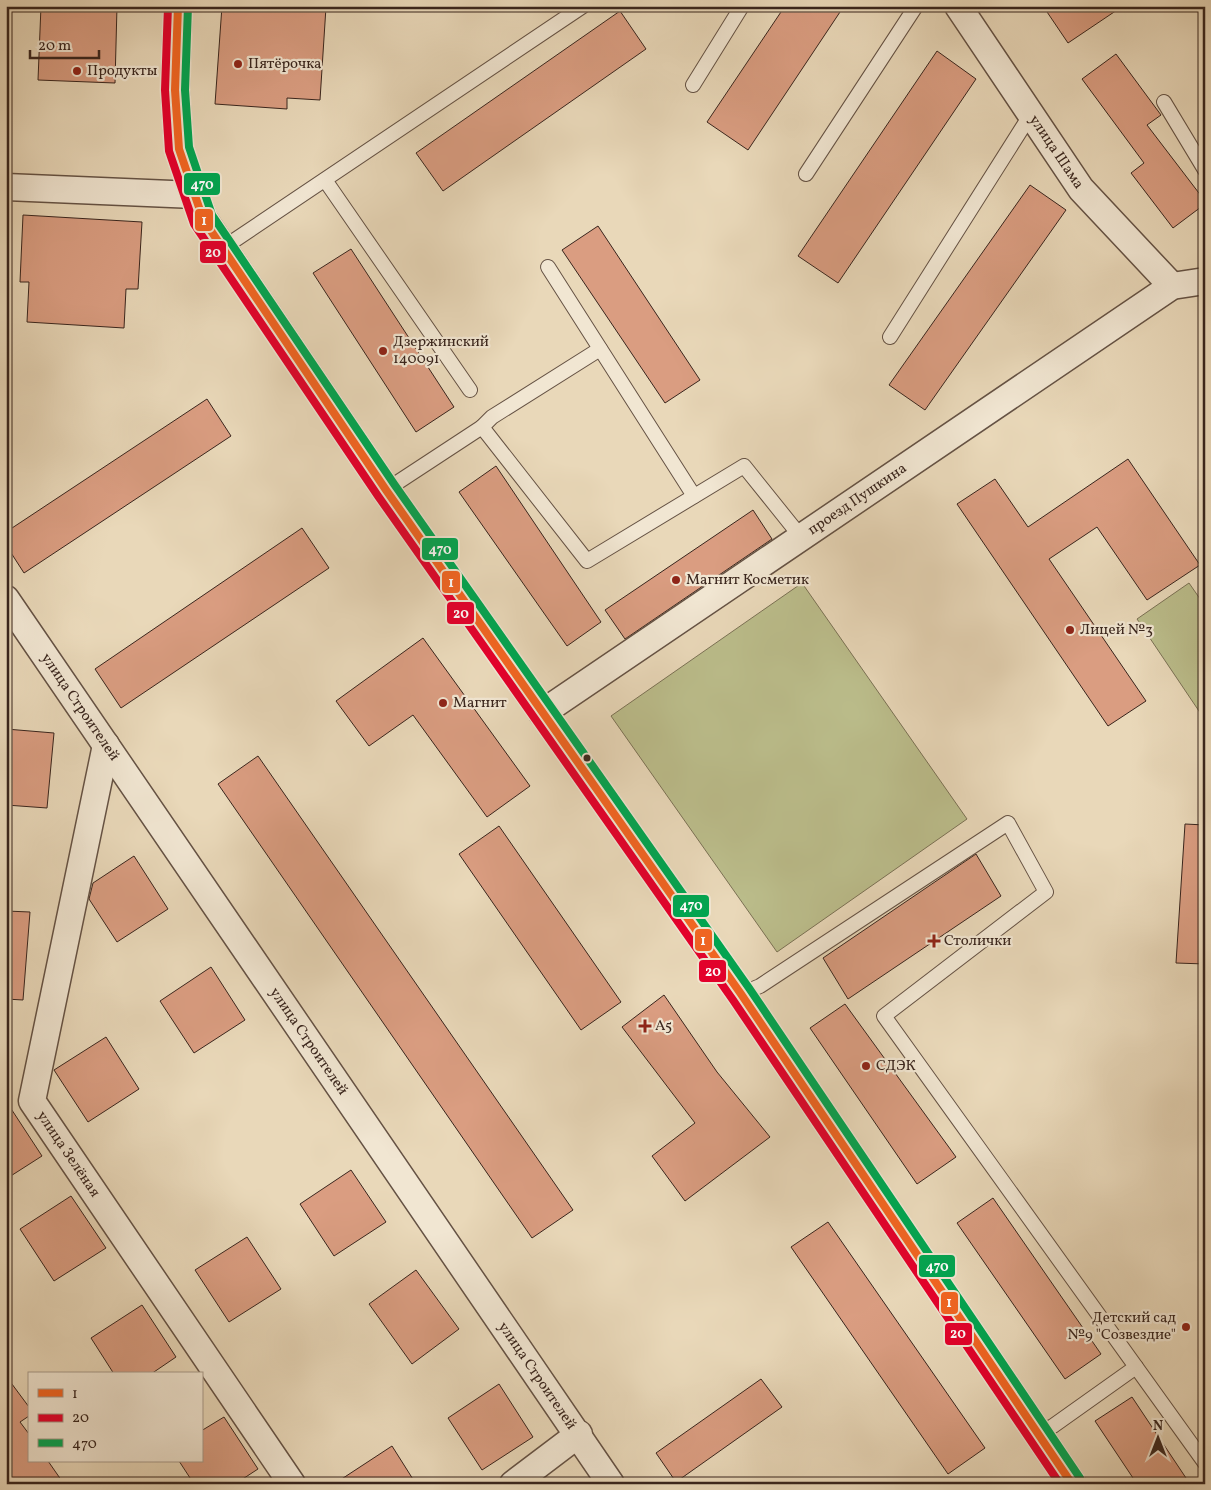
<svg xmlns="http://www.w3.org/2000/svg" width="1211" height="1490" viewBox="0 0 1211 1490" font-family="Vollkorn,serif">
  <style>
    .green { fill: #bbbd8b; stroke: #7a7154 }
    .building { fill: #da9d81; stroke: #39251d }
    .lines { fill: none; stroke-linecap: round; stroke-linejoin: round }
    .service-casing { stroke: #655244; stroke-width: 16 }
    .minor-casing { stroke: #655244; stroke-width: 29 }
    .tertiary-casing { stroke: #655244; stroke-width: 30 }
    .service { stroke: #f1e6d2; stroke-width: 14 }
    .minor { stroke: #f1e6d2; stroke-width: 26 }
    .tertiary { stroke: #f1e6d2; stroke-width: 28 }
    .bus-1-casing { stroke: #f1e6d2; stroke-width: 11 }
    .bus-2-casing { stroke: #f1e6d2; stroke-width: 11 }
    .bus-3-casing { stroke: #f1e6d2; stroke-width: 11 }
    .bus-1 { stroke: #f26522; stroke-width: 8 }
    .bus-2 { stroke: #e4002b; stroke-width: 8 }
    .bus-3 { stroke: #00a651; stroke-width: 8 }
    .poi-dot { fill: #8f2418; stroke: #f1e6d2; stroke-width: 2 }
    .bus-dot { fill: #39251d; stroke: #f1e6d2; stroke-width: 2 }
    .labels { text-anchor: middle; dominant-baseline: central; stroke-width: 4.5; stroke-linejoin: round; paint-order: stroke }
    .poi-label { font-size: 15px; fill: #39251d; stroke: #f1e6d2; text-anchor: start }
    .street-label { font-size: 15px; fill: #39251d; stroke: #f1e6d2 }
    .line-badge { stroke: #f1e6d2; stroke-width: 2 }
    .badge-label { font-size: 14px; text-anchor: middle; font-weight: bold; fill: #fff }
  </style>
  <rect width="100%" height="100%" fill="#e9d8b9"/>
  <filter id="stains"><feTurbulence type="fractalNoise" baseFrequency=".004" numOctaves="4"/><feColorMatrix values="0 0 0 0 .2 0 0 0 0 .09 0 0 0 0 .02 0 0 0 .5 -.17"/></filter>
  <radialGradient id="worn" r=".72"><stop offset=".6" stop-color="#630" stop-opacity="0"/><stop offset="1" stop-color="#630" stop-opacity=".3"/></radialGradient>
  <!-- green -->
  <g class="green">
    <path d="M802 583 967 819 777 952 611 716Z"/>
    <path d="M1189 583 1205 606V720L1137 619Z"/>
  </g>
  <!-- building -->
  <g class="building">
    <path d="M41 6H117L115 83 38 80Z"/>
    <path d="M222 6 326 7 320 100 287 98V109L215 104Z"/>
    <path d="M785 6H844L748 150 707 122Z"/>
    <path d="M1043 6H1123L1068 43Z"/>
    <path d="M620 11 646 49 443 191 416 153Z"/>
    <path d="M937 51 976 79 838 283 798 256Z"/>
    <path d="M1116 54 1161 115 1147 125 1205 201V204L1173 228 1131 173 1144 163 1082 79Z"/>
    <path d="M1030 185 1066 210 925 410 889 385Z"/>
    <path d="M23 215 142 222 138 289H126L124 328 27 322 29 282H20Z"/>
    <path d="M598 226 700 380 665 403 562 250Z"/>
    <path d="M351 249 454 407 416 432 313 273Z"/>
    <path d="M207 399 231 436 24 573 6 545V532Z"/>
    <path d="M1128 459 1200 565 1147 600 1097 527 1049 559 1146 701 1108 726 957 504 995 479 1028 527Z"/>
    <path d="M496 466 601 622 567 646 459 492Z"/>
    <path d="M753 510 772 539 625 639 605 610Z"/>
    <path d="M302 528 329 568 121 708 95 669Z"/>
    <path d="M423 638 530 786 487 817 413 715 369 746 336 701Z"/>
    <path d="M6 729 54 733 47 808 6 805Z"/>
    <path d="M258 756 573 1210 532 1238 218 784Z"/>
    <path d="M1185 824 1205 825V964L1176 963Z"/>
    <path d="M499 826 621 1002 581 1030 459 854Z"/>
    <path d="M976 854 1001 896 848 999 823 958Z"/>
    <path d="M134 856 168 909 117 942 89 899 93 883Z"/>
    <path d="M6 911 30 912 23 1000 6 999Z"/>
    <path d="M211 967 245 1020 194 1053 160 1001Z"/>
    <path d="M664 995 717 1072 770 1137 685 1201 652 1156 695 1123 622 1027Z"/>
    <path d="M845 1004 956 1157 917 1184 810 1028Z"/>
    <path d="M106 1037 139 1089 88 1122 54 1070Z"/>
    <path d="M6 1101 42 1156 6 1179Z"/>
    <path d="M351 1170 386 1222 334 1256 300 1204Z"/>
    <path d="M71 1196 106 1248 54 1281 20 1229Z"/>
    <path d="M993 1198 1101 1354 1065 1379 957 1223Z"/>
    <path d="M828 1222 985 1448 948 1474 791 1247Z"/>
    <path d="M247 1237 281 1289 229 1322 195 1270Z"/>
    <path d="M416 1270 459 1329 412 1364 369 1304Z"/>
    <path d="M142 1305 176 1357 151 1374H114L91 1338Z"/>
    <path d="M6 1376 29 1407V1416L20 1422 29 1434V1461H48L64 1484H6Z"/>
    <path d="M761 1379 782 1407 676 1482 656 1453Z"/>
    <path d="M499 1384 533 1437 482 1470 448 1418Z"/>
    <path d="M1132 1397 1190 1484H1137L1095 1421Z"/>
    <path d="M224 1417 258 1469 235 1484H194L179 1461H201V1431Z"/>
    <path d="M392 1446 416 1484H334Z"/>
  </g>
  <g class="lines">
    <defs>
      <g id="service">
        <path d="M693 85 742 6"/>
        <path d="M1164 102 1205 170"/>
        <path d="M806 174 916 6"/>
        <path d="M325 180 470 390"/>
        <path d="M223 248 583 6"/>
        <path d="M548 267 694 496"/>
        <path d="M890 337 1031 114"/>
        <path d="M482 427 492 417 600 349"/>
        <path d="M386 490 482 427 587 561 744 466 801 537"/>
        <path d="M741 994 760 986 1008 823 1046 892 884 1016 1205 1463"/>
        <path d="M1038 1433 1053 1426 1136 1367"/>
      </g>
      <g id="minor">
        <path id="s1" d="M958 6 1081 189 1172 286"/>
        <path d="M6 187 195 195"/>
        <path id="s2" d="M6 599 611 1484"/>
        <path id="s3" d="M542 713 1172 286 1205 281"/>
        <path id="s4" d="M106 745 32 1101 292 1484"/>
        <path d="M513 1484 579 1434"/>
      </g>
      <path id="tertiary" d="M178 6 175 90 179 149 203 219 386 490 741 994 1072 1484"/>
    </defs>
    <!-- service casing -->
    <use href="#service" class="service-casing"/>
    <!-- minor casing -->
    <use href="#minor" class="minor-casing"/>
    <!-- tertiary casing -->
    <use href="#tertiary" class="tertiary-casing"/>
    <!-- service -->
    <use href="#service" class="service"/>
    <!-- minor -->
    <use href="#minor" class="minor"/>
    <!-- tertiary -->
    <use href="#tertiary" class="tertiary"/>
    <defs>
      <path id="bus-1" d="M178 6 175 90 179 149 203 219 386 490 741 994 1072 1484"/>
      <path id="bus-2" d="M168 6 165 90 169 151 194 224 378 496 733 1000 1060 1484"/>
      <path id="bus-3" d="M188 6 185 90 189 147 212 215 394 484 749 988 1080 1478"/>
    </defs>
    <!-- bus-1 casing -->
    <use href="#bus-1" class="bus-1-casing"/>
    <!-- bus-2 casing -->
    <use href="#bus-2" class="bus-2-casing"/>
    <!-- bus-3 casing -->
    <use href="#bus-3" class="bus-3-casing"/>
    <!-- bus-1 -->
    <use href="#bus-1" class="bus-1"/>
    <!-- bus-2 -->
    <use href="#bus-2" class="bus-2"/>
    <!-- bus-3 -->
    <use href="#bus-3" class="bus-3"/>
  </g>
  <!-- markers -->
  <g class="poi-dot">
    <circle cx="238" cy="64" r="5"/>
    <circle cx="77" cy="71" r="5"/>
    <circle cx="383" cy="351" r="5"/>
    <circle cx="676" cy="580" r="5"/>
    <circle cx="1070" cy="630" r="5"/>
    <circle cx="443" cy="703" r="5"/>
    <path d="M931.5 933.5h5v5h5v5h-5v5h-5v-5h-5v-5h5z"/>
    <path d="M642.5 1018.5h5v5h5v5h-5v5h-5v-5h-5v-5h5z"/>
    <circle cx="866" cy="1066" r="5"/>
    <circle cx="1186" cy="1327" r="5"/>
  </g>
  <circle class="bus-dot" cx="587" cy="758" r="4.5"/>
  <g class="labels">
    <!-- poi labels -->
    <g class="poi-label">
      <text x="248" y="64">Пятёрочка</text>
      <text x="87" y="71">Продукты</text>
      <text x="393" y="342">Дзержинский<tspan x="393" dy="17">140091</tspan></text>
      <text x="686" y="580">Магнит Косметик</text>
      <text x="1080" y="630">Лицей №3</text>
      <text x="453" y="703">Магнит</text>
      <text x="944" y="941">Столички</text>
      <text x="655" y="1026">А5</text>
      <text x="876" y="1066">СДЭК</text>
      <text x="1176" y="1318" text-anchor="end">Детский сад<tspan x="1176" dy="17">№9 "Созвездие"</tspan></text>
    </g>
    <!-- street labels -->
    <g class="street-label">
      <text stroke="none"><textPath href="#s1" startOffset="176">улица Шама</textPath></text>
      <text stroke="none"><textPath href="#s3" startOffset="381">проезд Пушкина</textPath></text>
      <text stroke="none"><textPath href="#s2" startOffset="131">улица Строителей</textPath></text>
      <text stroke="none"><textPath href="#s2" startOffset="536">улица Строителей</textPath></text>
      <text stroke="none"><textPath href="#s4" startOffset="428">улица Зелёная</textPath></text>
      <text stroke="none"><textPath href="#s2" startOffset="941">улица Строителей</textPath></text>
    </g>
  </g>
  <g class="line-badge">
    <rect x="183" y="172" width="38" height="24" rx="5" fill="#00a651"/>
    <rect x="194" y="208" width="20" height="24" rx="5" fill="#f26522"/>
    <rect x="199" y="240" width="28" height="24" rx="5" fill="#e4002b"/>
    <rect x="421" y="537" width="38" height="24" rx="5" fill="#00a651"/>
    <rect x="441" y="570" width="20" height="24" rx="5" fill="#f26522"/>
    <rect x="446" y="601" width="29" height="24" rx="5" fill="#e4002b"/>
    <rect x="672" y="894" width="38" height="24" rx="5" fill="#00a651"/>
    <rect x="694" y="928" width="19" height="24" rx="5" fill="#f26522"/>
    <rect x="698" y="959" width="29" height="24" rx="5" fill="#e4002b"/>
    <rect x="918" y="1254" width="38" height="24" rx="5" fill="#00a651"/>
    <rect x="940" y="1291" width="19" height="24" rx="5" fill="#f26522"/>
    <rect x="944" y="1322" width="29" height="24" rx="5" fill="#e4002b"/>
  </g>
  <g class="badge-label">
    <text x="202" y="189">470</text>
    <text x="204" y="225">1</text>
    <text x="213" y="257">20</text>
    <text x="440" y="554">470</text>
    <text x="451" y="587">1</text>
    <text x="461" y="618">20</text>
    <text x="691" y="910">470</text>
    <text x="703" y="945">1</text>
    <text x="713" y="976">20</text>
    <text x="937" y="1271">470</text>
    <text x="949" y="1307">1</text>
    <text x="958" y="1338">20</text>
  </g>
  <!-- margin -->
  <rect width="1211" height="1490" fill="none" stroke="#e9d8b9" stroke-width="25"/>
  <rect x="8" y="8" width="1196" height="1475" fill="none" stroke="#39251d" stroke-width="2.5"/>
  <rect x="12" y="12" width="1186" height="1465" fill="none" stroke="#39251d"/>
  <!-- legend -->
  <rect x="28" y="1372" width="175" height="90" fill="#f1e6d2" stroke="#a7998a"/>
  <rect x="38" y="1389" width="25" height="8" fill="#f26522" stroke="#a7998a"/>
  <text x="72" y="1398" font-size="15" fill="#39251d">1</text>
  <rect x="38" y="1414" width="25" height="8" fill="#e4002b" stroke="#a7998a"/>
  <text x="72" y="1422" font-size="15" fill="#39251d">20</text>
  <rect x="38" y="1439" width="25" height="8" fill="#00a651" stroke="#a7998a"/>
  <text x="72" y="1448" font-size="15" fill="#39251d">470</text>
  <!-- north arrow -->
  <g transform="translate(1158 1438)" stroke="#f1e6d2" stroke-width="4" paint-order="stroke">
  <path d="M0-4L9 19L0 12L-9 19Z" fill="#39251d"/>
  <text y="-8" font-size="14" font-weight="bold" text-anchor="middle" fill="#39251d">N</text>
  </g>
  <!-- scale -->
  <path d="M30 50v8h69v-8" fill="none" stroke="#39251d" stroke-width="2.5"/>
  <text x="38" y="50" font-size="15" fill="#39251d" stroke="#f1e6d2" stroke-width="4" paint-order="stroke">20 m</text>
  <rect width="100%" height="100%" filter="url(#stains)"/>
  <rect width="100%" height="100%" fill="url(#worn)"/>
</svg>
